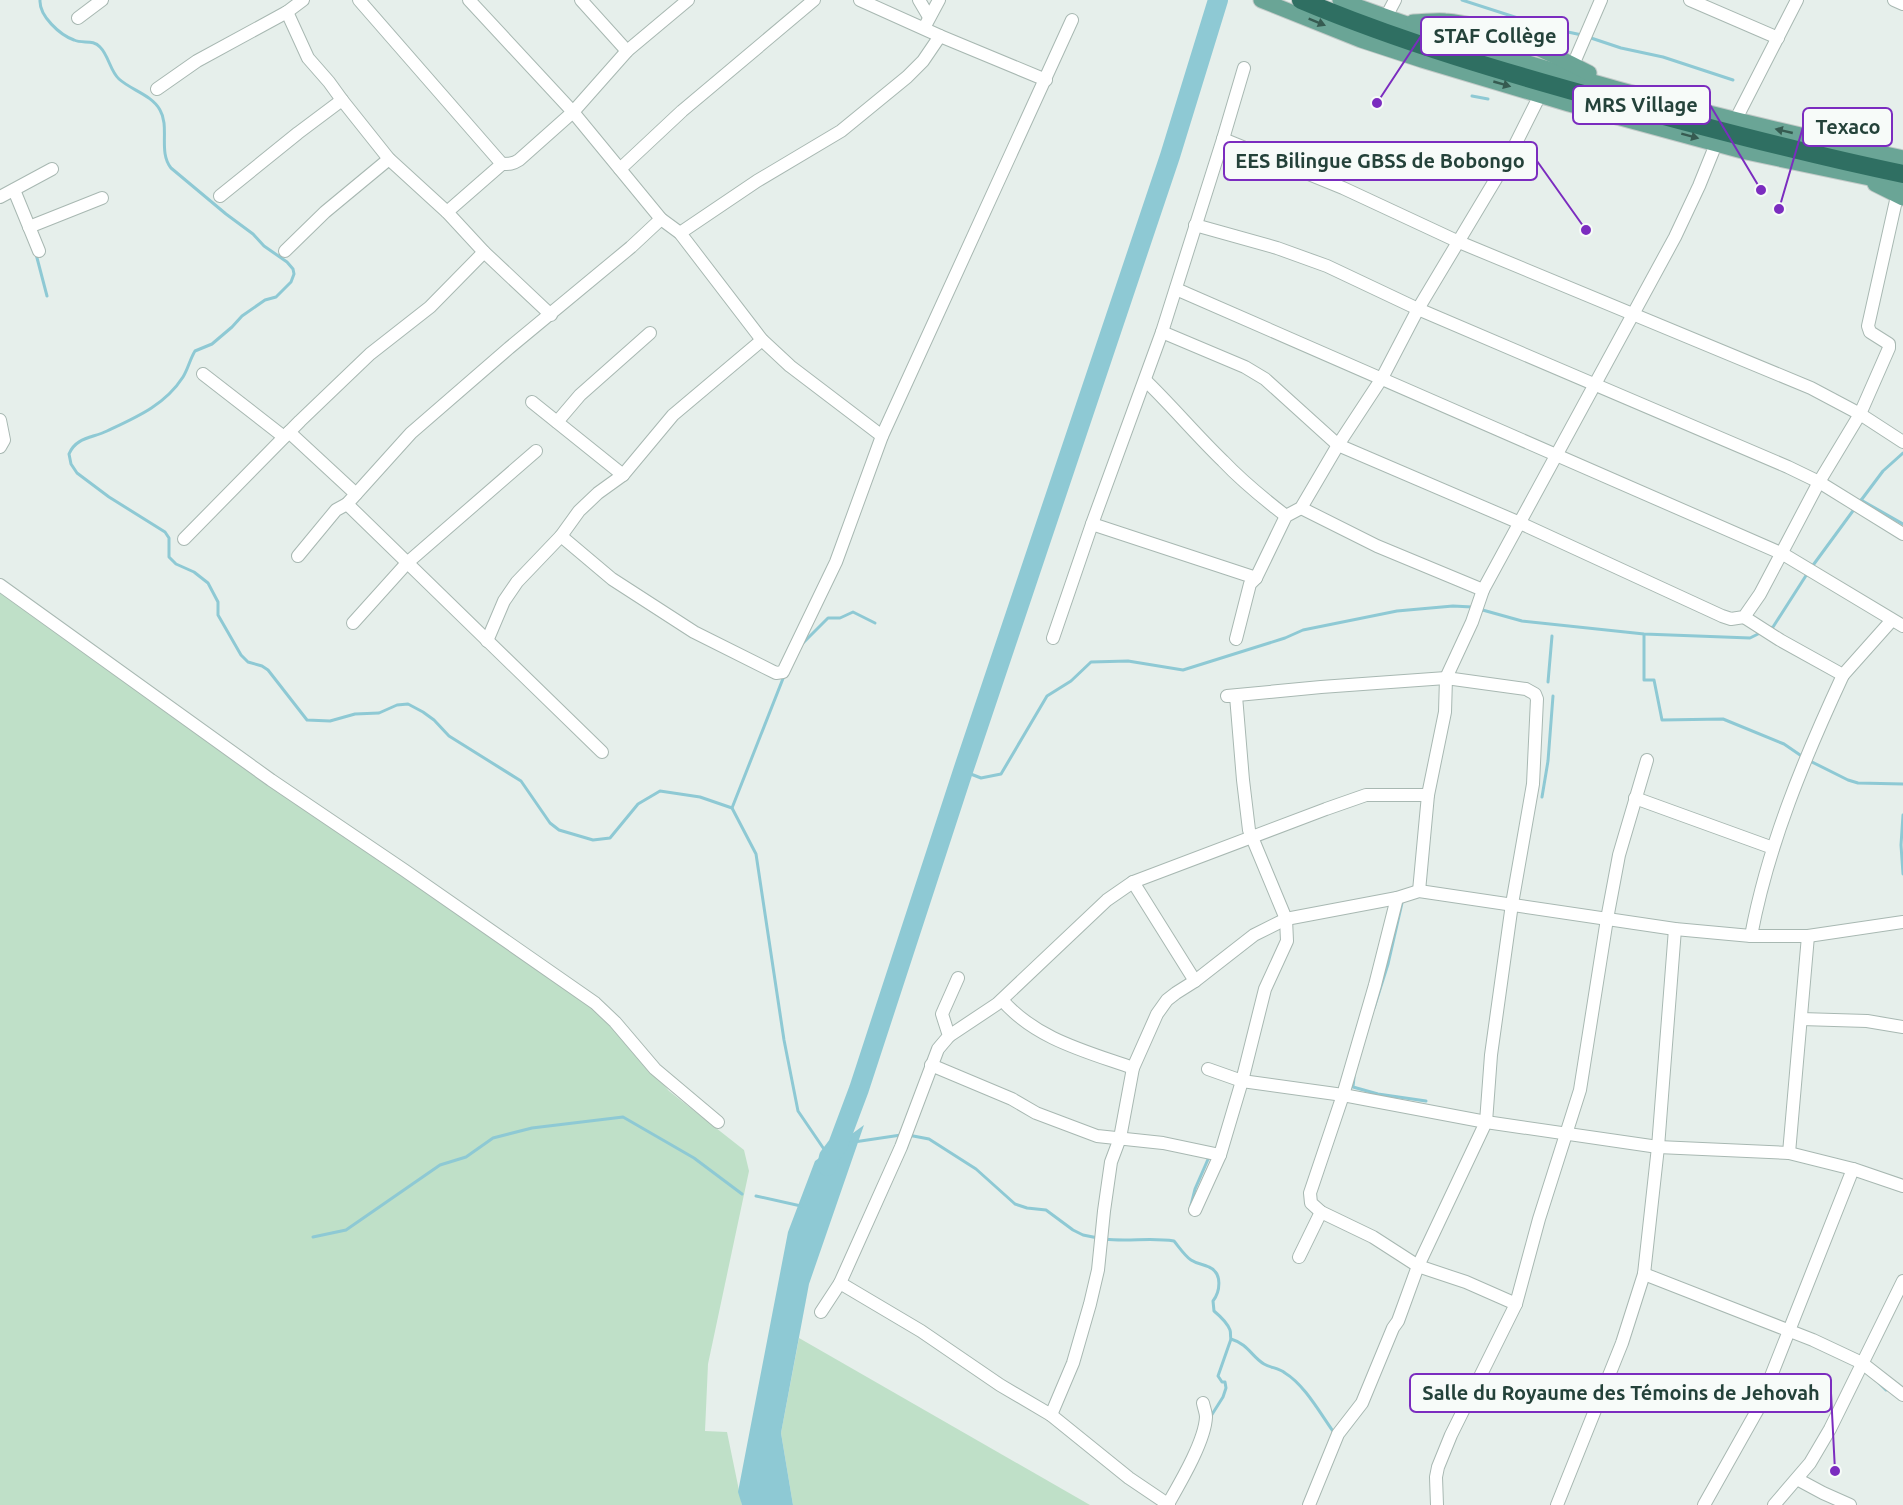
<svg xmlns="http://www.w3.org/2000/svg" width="1903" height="1505" viewBox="0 0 1903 1505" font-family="Ubuntu,sans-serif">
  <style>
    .green { fill: #bfe0c8 }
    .water { fill: #8ec9d4 }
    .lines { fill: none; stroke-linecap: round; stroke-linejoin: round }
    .stream { stroke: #8ec9d4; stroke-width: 3 }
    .river { stroke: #8ec9d4; stroke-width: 20 }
    .minor-casing { stroke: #a8b8b2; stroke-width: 14 }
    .major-casing { stroke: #c2cac8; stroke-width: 17 }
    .highway-casing { stroke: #c2cac8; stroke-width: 20 }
    .minor { stroke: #fff; stroke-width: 12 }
    .major { stroke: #6aa596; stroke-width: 15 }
    .highway { stroke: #2f6f62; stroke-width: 18 }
    .oneway { fill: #365b51 }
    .leader { fill: none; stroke: #7b2cbf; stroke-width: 2 }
    .callout-dot { fill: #7b2cbf; stroke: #f7fbf9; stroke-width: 2 }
    .callout { fill: #f7fbf9; stroke: #7b2cbf; stroke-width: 2 }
    .callout-label { font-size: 20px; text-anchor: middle; font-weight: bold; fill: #24423a }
  </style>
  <rect width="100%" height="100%" fill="#e6efeb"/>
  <!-- green -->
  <g class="green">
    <path d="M0 592 260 780 596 1007 669 1091 744 1150 749 1171 708 1364 705 1431 727 1432 742 1505H0Z"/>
    <path d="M799 1338 1090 1505H793L781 1433Z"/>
  </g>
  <!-- water -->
  <path class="water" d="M864 1125 809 1284 781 1433 793 1505H742L738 1492 788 1232 815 1161Z"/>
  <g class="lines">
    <!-- stream -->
    <g class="stream">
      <path d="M40 0C39 16 60 35 74 40 83 44 93 39 100 47 109 56 110 71 119 79 131 90 152 95 160 110 170 127 158 152 171 168L226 214 253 234 264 246 287 262 293 269 294 274 291 282 276 297 265 300 242 316 232 327 212 344 195 351C190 359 188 369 183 377 165 405 137 417 107 431 93 438 76 437 69 454L71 464 77 473 109 497 165 532 169 538V557L176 564 194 572 208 583 218 602V615L241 655 248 662 262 666 268 670 307 720 330 721 355 714 379 713 397 705 408 704 423 712 434 720 449 736 521 781 550 823 559 830 593 840 610 838 638 804 660 791 700 797 732 808 756 854 784 1040 798 1111 828 1155"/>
      <path d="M1462 0 1549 28 1582 35"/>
      <path d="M1588 37 1621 48 1663 57 1733 80"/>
      <path d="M1472 96 1488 99"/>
      <path d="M36 254 47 296"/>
      <path d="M1861 500 1903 524"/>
      <path d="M1859 503 1883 471 1903 453"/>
      <path d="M1811 568 1855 508"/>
      <path d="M1479 609 1522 621 1644 634 1750 638 1762 632"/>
      <path d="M1768 629 1773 627 1807 574"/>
      <path d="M1644 635V680H1654L1662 720 1723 719 1784 744 1803 757"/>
      <path d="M802 644 828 618H840L853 612 875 623"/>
      <path d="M1548 682 1552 636"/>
      <path d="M1808 760 1848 780 1858 783 1903 784"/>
      <path d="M963 771 981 778 1001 774 1047 696 1071 681 1091 662 1128 661 1183 670 1285 638 1303 630 1397 611 1453 606 1472 607"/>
      <path d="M1542 797 1548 761 1553 696"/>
      <path d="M732 808 784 676"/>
      <path d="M1903 815 1901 845 1903 874"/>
      <path d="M1374 1008 1388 964 1402 903"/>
      <path d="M1354 1077 1353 1087 1378 1094 1426 1101"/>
      <path d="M908 1135 929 1139 976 1169 1015 1204 1027 1208 1046 1210 1073 1230 1083 1235 1098 1238"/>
      <path d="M854 1142 901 1135"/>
      <path d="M756 1196 801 1206"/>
      <path d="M1190 1209 1195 1189 1209 1157"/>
      <path d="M313 1237 346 1230 440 1165 466 1157 493 1138 532 1128 623 1117 694 1158 742 1194"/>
      <path d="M1105 1239C1128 1242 1151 1237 1174 1241 1179 1247 1185 1256 1191 1260 1197 1264 1203 1264 1209 1267 1223 1273 1220 1292 1213 1301L1214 1311C1220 1316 1227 1322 1230 1330 1231 1333 1230 1336 1231 1339 1248 1344 1252 1357 1264 1364 1271 1368 1279 1368 1285 1373 1305 1385 1321 1415 1335 1434"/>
      <path d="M1879 1383 1886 1390"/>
      <path d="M1211 1416 1223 1397 1226 1388 1225 1382H1222L1218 1376 1231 1339"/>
    </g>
    <!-- river -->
    <path class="river" d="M827 1166 829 1157 838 1145 859 1089 963 771 1170 156 1218 0"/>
    <defs>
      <g id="minor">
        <path d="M359 0 502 164C509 164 513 164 519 160L573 112 627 51 688 0"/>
        <path d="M469 0 573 112 661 219 680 233 762 340 790 366 882 436"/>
        <path d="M581 0 627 51"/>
        <path d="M860 0 940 36 1046 80"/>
        <path d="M919 0 929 17"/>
        <path d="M1690 0 1778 38"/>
        <path d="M1894 0 1903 4"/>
        <path d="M287 12 308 58 329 82 342 100 389 159 447 212 484 252 551 315"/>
        <path d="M1386 17 1395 0"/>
        <path d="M78 18 102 0"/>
        <path d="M924 28 939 0"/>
        <path d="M1573 65 1601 0"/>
        <path d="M157 89 197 61 287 12 303 0"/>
        <path d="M1736 119 1797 0"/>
        <path d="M1223 139 1343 188 1459 242 1811 388 1860 414 1903 442"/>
        <path d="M620 169 682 111 814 0"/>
        <path d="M14 190 39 251"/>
        <path d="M220 196 298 133 342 100"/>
        <path d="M0 197 52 169"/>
        <path d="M447 212 502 164"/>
        <path d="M1195 225 1277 248 1327 266 1418 309 1788 467 1819 482 1903 534"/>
        <path d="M29 227 102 198"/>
        <path d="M680 233 757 181 841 131 907 77 923 61 940 36"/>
        <path d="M285 251 325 212 389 159"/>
        <path d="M1176 289 1783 554 1903 626"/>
        <path d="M1162 332 1245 367 1265 379 1338 445 1520 523 1722 616 1731 619 1744 617 1760 594 1819 482 1860 414 1889 348V344L1870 332 1868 326 1897 196"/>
        <path d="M203 374 284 437"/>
        <path d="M1145 380C1172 406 1196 435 1223 461 1242 481 1264 499 1286 516"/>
        <path d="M532 402 623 475"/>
        <path d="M0 420 4 440 0 447"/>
        <path d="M557 422 580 395 650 333"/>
        <path d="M289 432 356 494"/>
        <path d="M1301 508 1377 546 1483 590"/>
        <path d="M1092 524 1256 578"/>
        <path d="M561 536 612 579 694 632 776 673 783 672 836 562 882 436 1072 20"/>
        <path d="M184 539 300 421 370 354 430 307 484 252"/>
        <path d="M298 556 336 510 347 504"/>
        <path d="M0 585 271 780 404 870 595 1003 615 1022 655 1069 718 1122"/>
        <path d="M1744 617 1780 640 1843 675 1892 620"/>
        <path d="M353 623 407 563 536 451"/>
        <path d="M1053 638 1092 524 1162 332 1223 139 1244 68"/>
        <path d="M1236 639 1250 584 1256 578 1286 516 1301 508 1338 445 1382 378 1418 309 1509 157 1540 95"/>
        <path d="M487 641 504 601 517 582 561 536 579 511 598 493 623 475 673 415 762 340"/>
        <path d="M1227 696 1321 687 1446 678 1526 689 1535 694 1537 699 1533 784 1512 904 1491 1055 1486 1122 1418 1266 1398 1321 1393 1328 1362 1403 1338 1434 1309 1505"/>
        <path d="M602 752 347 504 411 433 509 348 631 247 661 219"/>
        <path d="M1635 798 1773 848"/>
        <path d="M1133 882 1195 981"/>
        <path d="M1419 891 1428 795 1445 712 1446 678 1472 622 1483 590 1675 237 1699 186 1716 144"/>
        <path d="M1397 898 1375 985 1343 1095 1310 1193 1311 1203 1321 1212 1373 1237 1418 1266 1466 1282 1516 1304"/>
        <path d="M1751 936C1768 845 1804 759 1843 675"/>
        <path d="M1002 1000C1036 1039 1085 1051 1133 1068"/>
        <path d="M1801 1019 1867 1021 1903 1027"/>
        <path d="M949 1036 997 1004 1107 900 1133 882 1326 809 1366 795H1428"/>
        <path d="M931 1065 1012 1099 1036 1113 1097 1136 1163 1143 1220 1155"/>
        <path d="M1208 1069 1242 1081 1343 1095 1486 1122 1658 1147 1789 1153 1853 1169 1903 1186"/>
        <path d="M1789 1153 1808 936"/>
        <path d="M1195 1210 1220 1155 1242 1081 1265 989 1287 941 1286 919 1249 830 1243 780 1236 696H1230"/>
        <path d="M1299 1257 1321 1212"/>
        <path d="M1644 1274 1813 1340 1862 1363 1903 1395"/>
        <path d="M840 1283 921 1331 1000 1385 1051 1415 1129 1478 1169 1505"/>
        <path d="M821 1312 840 1283 901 1147 938 1049 949 1036 942 1014 958 978"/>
        <path d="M1051 1415 1073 1363 1090 1304 1098 1270 1104 1211 1111 1162 1120 1138 1133 1068 1157 1014 1167 1000 1176 993 1195 981 1254 935 1286 919 1397 898 1419 891 1675 929 1751 936H1808L1903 922"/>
        <path d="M1797 1479 1823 1493 1850 1505"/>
        <path d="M1168 1504C1180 1483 1205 1441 1206 1417 1206 1413 1204 1408 1203 1403"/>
        <path d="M1437 1505 1436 1477 1438 1467 1451 1435 1516 1304 1539 1219 1580 1090 1607 919 1619 855 1647 760"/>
        <path d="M1557 1505 1622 1343 1644 1274 1658 1147 1675 929"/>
        <path d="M1704 1505 1758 1409 1853 1169"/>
        <path d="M1774 1505 1810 1463 1830 1429 1903 1281"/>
      </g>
      <g id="major">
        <path d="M1261 0 1361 40 1422 60 1569 104 1746 152 1903 185"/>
        <path d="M1340 0C1522 68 1713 117 1903 158"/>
        <path d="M1413 22C1424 22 1435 20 1445 21 1491 24 1549 52 1589 73"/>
        <path d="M1875 184 1903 198"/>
      </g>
      <path id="highway" d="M1301 0C1403 43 1510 74 1616 103 1711 129 1807 154 1903 174"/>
    </defs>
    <!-- minor casing -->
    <use href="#minor" class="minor-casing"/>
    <!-- major casing -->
    <use href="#major" class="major-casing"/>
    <!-- highway casing -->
    <use href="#highway" class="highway-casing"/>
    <!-- minor -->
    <use href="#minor" class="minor"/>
    <!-- major -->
    <use href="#major" class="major"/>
    <!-- highway -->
    <use href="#highway" class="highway"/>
  </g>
  <!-- one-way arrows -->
  <defs><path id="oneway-solid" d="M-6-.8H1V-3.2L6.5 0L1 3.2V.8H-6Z" transform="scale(1.5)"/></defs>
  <g class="oneway">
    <use href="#oneway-solid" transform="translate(1317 22) rotate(22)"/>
    <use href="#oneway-solid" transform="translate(1502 84) rotate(16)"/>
    <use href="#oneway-solid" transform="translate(1784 131) rotate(-167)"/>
    <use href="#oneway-solid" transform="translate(1690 136) rotate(15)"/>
  </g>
  <!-- callouts -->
  <path class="leader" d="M1377 103L1421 36M1761 190L1710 105M1779 209L1803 127M1586 230L1537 161M1835 1471L1831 1393"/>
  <g class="callout-dot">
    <circle cx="1377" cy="103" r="6"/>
    <circle cx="1761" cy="190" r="6"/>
    <circle cx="1779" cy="209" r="6"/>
    <circle cx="1586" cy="230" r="6"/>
    <circle cx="1835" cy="1471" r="6"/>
  </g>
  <g class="callout">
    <rect x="1421" y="17" width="147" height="38" rx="6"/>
    <rect x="1573" y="86" width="137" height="38" rx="6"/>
    <rect x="1803" y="108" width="89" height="38" rx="6"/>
    <rect x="1224" y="142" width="313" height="38" rx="6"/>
    <rect x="1410" y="1374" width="421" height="38" rx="6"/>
  </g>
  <g class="callout-label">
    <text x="1495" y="43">STAF Collège</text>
    <text x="1641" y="112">MRS Village</text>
    <text x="1848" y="134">Texaco</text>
    <text x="1380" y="168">EES Bilingue GBSS de Bobongo</text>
    <text x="1621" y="1400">Salle du Royaume des Témoins de Jehovah</text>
  </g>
</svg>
